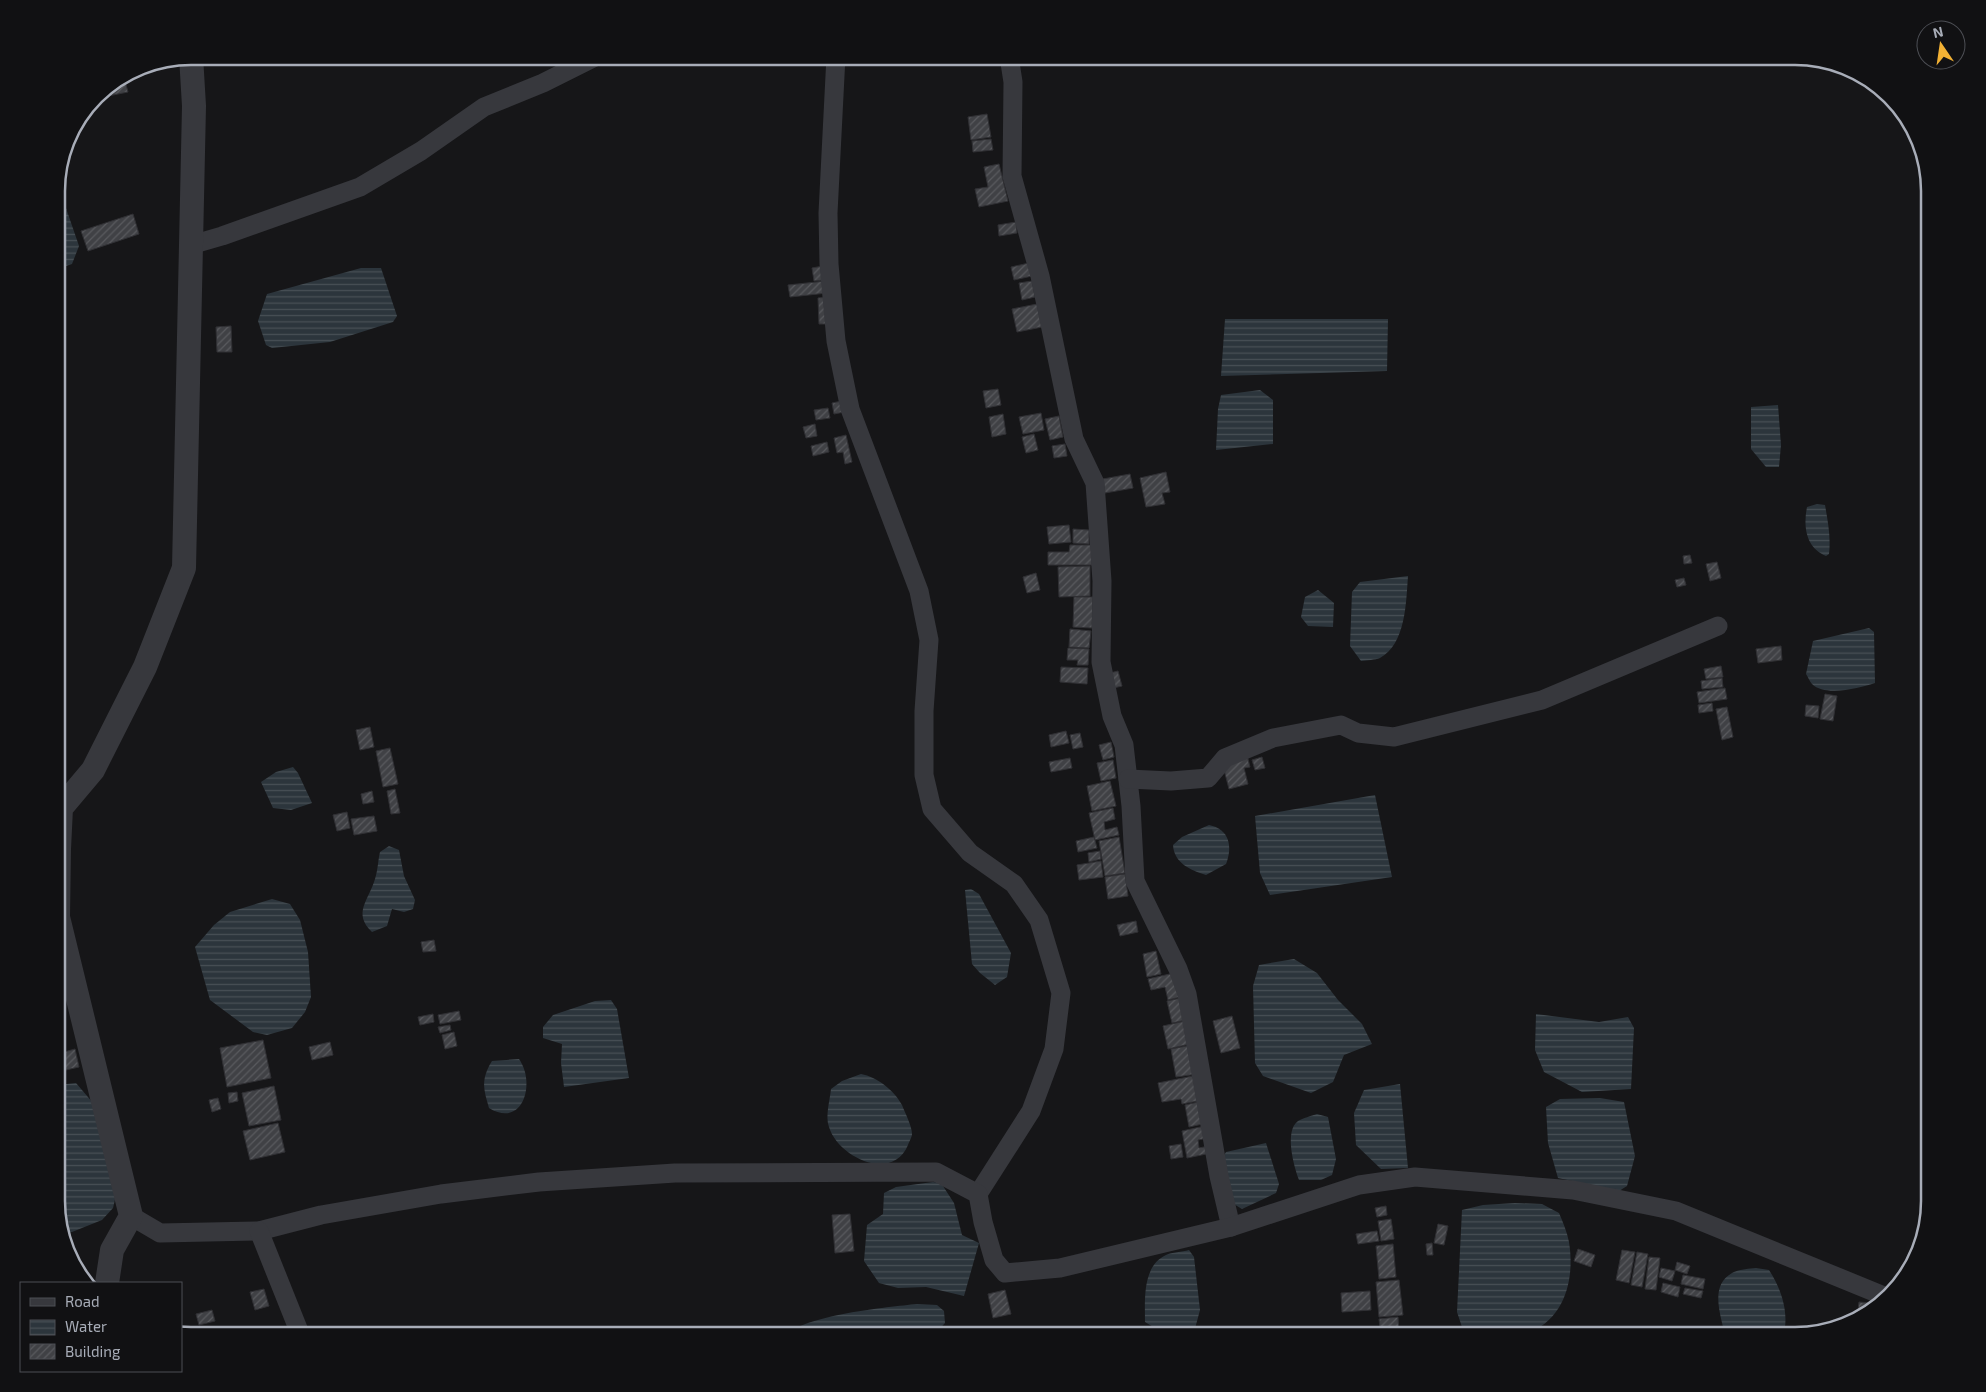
<svg xmlns="http://www.w3.org/2000/svg" width="1986" height="1392" viewBox="0 0 1986 1392" font-family="'Exo 2',sans-serif">
  <style>
    .water { fill: url(#water-rules) }
    .building { fill: url(#building-hatch); stroke: #303034 }
    .lines { fill: none; stroke-linecap: round; stroke-linejoin: round }
    .minor { stroke: #37383d; stroke-width: 19 }
    .tertiary { stroke: #37383d; stroke-width: 24 }
    .rim { fill: none; stroke: #a8adb8; stroke-width: 2.5 }
  </style>
  <defs>
    <pattern id="water-rules" width="6" height="5" patternUnits="userSpaceOnUse" patternTransform="scale(1.25)"><rect width="6" height="5" fill="#2c353c"/><path d="M0 2.5h6" fill="none" stroke="#485056"/></pattern>
    <pattern id="building-hatch" width="6" height="6" patternUnits="userSpaceOnUse" patternTransform="scale(1.25)"><rect width="6" height="6" fill="#404145"/><path d="M-1 1l2-2M0 6l6-6M5 7l2-2" fill="none" stroke="#595a5e"/></pattern>
  </defs>
  <rect width="100%" height="100%" fill="#161618"/>
  <!-- water -->
  <g class="water">
    <path d="M57 182 79 246 72 264 57 269Z"/>
    <path d="M361 268H381L397 316 393 322 330 342 272 348 266 345 258 321 267 294Z"/>
    <path d="M1225 319H1388L1387 371 1221 376Z"/>
    <path d="M1260 390 1273 400V444L1216 450 1218 409 1221 395Z"/>
    <path d="M1778 405 1781 445 1779 467H1766L1751 449V407Z"/>
    <path d="M1817 504 1825 505C1828 522 1831 538 1829 554L1826 556C1806 548 1803 527 1807 507Z"/>
    <path d="M1408 576C1406 602 1406 644 1380 658 1375 660 1367 660 1361 661L1350 646 1352 592 1360 582Z"/>
    <path d="M1318 590 1334 603 1333 627 1308 626 1301 617 1305 597Z"/>
    <path d="M1869 628 1874 632 1875 683C1860 688 1825 697 1812 684 1810 682 1808 677 1806 674L1813 641Z"/>
    <path d="M293 767 298 773 312 803 291 810 273 808 261 782 276 772Z"/>
    <path d="M1375 795 1392 877 1270 895 1260 873 1255 816Z"/>
    <path d="M1209 825C1229 829 1233 846 1226 864L1206 875C1190 870 1174 863 1173 845L1182 837Z"/>
    <path d="M389 846 399 850 404 876 415 900 413 909 404 912 392 909 387 926 372 932C352 913 369 900 375 879 378 870 378 860 380 852Z"/>
    <path d="M971 889 979 894 1011 953 1007 977 995 985 980 973 972 964 965 890Z"/>
    <path d="M272 899 290 904 300 920 308 952 311 997 305 1012 292 1028 267 1035 253 1032 210 1000 195 947 214 925 230 912Z"/>
    <path d="M1294 959 1317 973 1338 1000 1362 1024 1372 1044 1344 1055 1333 1082 1311 1093 1263 1076 1255 1063 1253 986 1259 965Z"/>
    <path d="M611 1000 617 1009 629 1078 564 1087 561 1063 562 1044 543 1038V1027L553 1015 595 1001Z"/>
    <path d="M1536 1014 1599 1022 1628 1017 1634 1028 1631 1089 1582 1092 1544 1072 1535 1050Z"/>
    <path d="M519 1059C536 1083 523 1129 489 1108 483 1088 481 1079 492 1061Z"/>
    <path d="M861 1074C877 1077 894 1090 902 1105 905 1113 912 1126 912 1134 912 1137 909 1142 908 1145 892 1183 838 1157 829 1127 825 1116 830 1100 831 1089L842 1081Z"/>
    <path d="M76 1083 99 1110 117 1191 113 1208 102 1220 72 1232H63L57 1209V1085Z"/>
    <path d="M1400 1084 1408 1168 1381 1169 1356 1145 1354 1113 1364 1090Z"/>
    <path d="M1600 1098 1624 1102 1635 1156 1627 1186 1619 1191 1558 1178 1548 1143 1546 1107 1560 1099Z"/>
    <path d="M1317 1114 1328 1117 1336 1159 1332 1175 1321 1180H1299C1294 1167 1284 1131 1298 1121 1303 1118 1311 1116 1317 1114Z"/>
    <path d="M1266 1143 1279 1184 1276 1193 1242 1209 1232 1203 1220 1163 1226 1152Z"/>
    <path d="M933 1182 941 1183 954 1203 962 1235 979 1243 964 1296 926 1287 898 1288 879 1283 864 1261 867 1225 883 1214 884 1193 896 1187Z"/>
    <path d="M1515 1203 1542 1204 1559 1213C1563 1222 1567 1232 1569 1242 1575 1279 1565 1320 1526 1334 1511 1340 1482 1336 1465 1336L1457 1312 1462 1210 1483 1205Z"/>
    <path d="M1189 1250 1194 1257 1200 1310 1193 1336 1174 1328H1155L1145 1322C1145 1300 1142 1266 1166 1255 1172 1252 1182 1252 1189 1250Z"/>
    <path d="M1756 1268 1769 1270C1781 1288 1790 1314 1783 1336H1725C1721 1315 1709 1286 1732 1273 1739 1269 1749 1269 1756 1268Z"/>
    <path d="M917 1304 937 1305 944 1311 945 1323 933 1336H785C804 1315 888 1307 917 1304Z"/>
  </g>
  <!-- building -->
  <g class="building">
    <path d="M124 77 128 92 93 99 96 96Z"/>
    <path d="M987 114 991 137 971 140 968 117Z"/>
    <path d="M991 139 993 150 973 152 972 141Z"/>
    <path d="M999 164 1008 201 979 207 975 189 988 187 984 167Z"/>
    <path d="M133 214 139 234 88 251 81 231Z"/>
    <path d="M1016 222 1017 233 999 236 998 225Z"/>
    <path d="M1029 263 1032 276 1014 280 1011 267Z"/>
    <path d="M823 266 825 280 814 281 812 268Z"/>
    <path d="M826 281 827 293 790 297 788 285Z"/>
    <path d="M1032 281 1035 297 1022 300 1019 283Z"/>
    <path d="M830 297 831 324H819L818 298Z"/>
    <path d="M1037 304 1042 327 1017 332 1012 309Z"/>
    <path d="M231 326 232 352H217L216 327Z"/>
    <path d="M998 389 1001 405 986 408 983 391Z"/>
    <path d="M842 401 844 412 834 414 832 403Z"/>
    <path d="M828 408 830 418 816 420 814 410Z"/>
    <path d="M1041 413 1044 430 1023 434 1019 417Z"/>
    <path d="M1003 414 1006 434 992 437 989 417Z"/>
    <path d="M1059 416 1063 437 1050 440 1045 419Z"/>
    <path d="M815 424 817 436 806 438 803 427Z"/>
    <path d="M1034 434 1038 450 1026 453 1022 437Z"/>
    <path d="M846 435 852 462 845 464 843 452 837 453 834 438Z"/>
    <path d="M827 442 829 452 813 456 811 446Z"/>
    <path d="M1065 444 1067 456 1054 458 1052 446Z"/>
    <path d="M1166 472 1170 492 1162 493 1165 504 1146 507 1140 478Z"/>
    <path d="M1130 474 1133 488 1105 493 1103 479Z"/>
    <path d="M1069 525 1071 542 1049 544 1047 527Z"/>
    <path d="M1073 529 1089 530V544L1073 543Z"/>
    <path d="M1070 545H1092V565H1048V552H1069Z"/>
    <path d="M1690 555 1692 563 1684 564 1683 556Z"/>
    <path d="M1717 562 1721 578 1710 581 1706 564Z"/>
    <path d="M1090 566V596L1059 597 1058 567Z"/>
    <path d="M1036 573 1040 590 1027 593 1023 577Z"/>
    <path d="M1684 578 1686 585 1677 587 1675 580Z"/>
    <path d="M1074 597H1093L1092 628 1073 627Z"/>
    <path d="M1070 629 1091 631 1089 648 1069 647Z"/>
    <path d="M1781 646 1782 660 1758 663 1756 649Z"/>
    <path d="M1068 648 1089 649 1088 665H1077L1078 660H1067Z"/>
    <path d="M1721 666 1723 677 1706 679 1704 669Z"/>
    <path d="M1061 667 1088 668 1087 684 1060 682Z"/>
    <path d="M1118 671 1122 686 1109 689 1106 674Z"/>
    <path d="M1722 678 1723 687 1702 689 1701 681Z"/>
    <path d="M1725 688 1727 699 1699 703 1697 692Z"/>
    <path d="M1825 694 1837 696 1833 721 1820 719Z"/>
    <path d="M1712 703 1713 711 1699 713 1698 705Z"/>
    <path d="M1806 705 1819 706 1818 718 1805 716Z"/>
    <path d="M1727 707 1733 737 1722 740 1716 709Z"/>
    <path d="M370 727 374 747 360 750 356 730Z"/>
    <path d="M1066 731 1069 743 1051 747 1049 735Z"/>
    <path d="M1080 733 1083 747 1073 749 1070 735Z"/>
    <path d="M1111 742 1114 757 1103 760 1099 745Z"/>
    <path d="M390 748 398 784 383 787 376 751Z"/>
    <path d="M1247 755 1250 767 1244 768 1248 784 1229 789 1222 762Z"/>
    <path d="M1262 757 1265 768 1255 770 1252 760Z"/>
    <path d="M1070 758 1072 768 1051 772 1049 762Z"/>
    <path d="M1113 760 1116 778 1101 781 1097 763Z"/>
    <path d="M1110 781 1116 806 1092 811 1087 786Z"/>
    <path d="M395 789 400 813 391 814 387 791Z"/>
    <path d="M372 791 374 802 363 804 361 794Z"/>
    <path d="M1113 808 1115 819 1104 822 1105 830 1117 827 1119 835 1095 840 1089 813Z"/>
    <path d="M347 812 350 828 337 831 333 815Z"/>
    <path d="M374 816 377 831 354 835 351 819Z"/>
    <path d="M1094 837 1097 848 1078 852 1076 841Z"/>
    <path d="M1119 837 1125 873 1105 876 1099 841Z"/>
    <path d="M1100 851 1101 859 1089 862 1088 853Z"/>
    <path d="M1101 861 1103 877 1079 880 1077 865Z"/>
    <path d="M1125 874 1128 896 1108 899 1105 877Z"/>
    <path d="M1136 921 1138 932 1120 936 1117 925Z"/>
    <path d="M434 940 436 951 423 952 421 942Z"/>
    <path d="M1156 951 1161 974 1147 977 1143 954Z"/>
    <path d="M1174 973 1180 997 1168 1000 1165 987 1151 990 1148 979Z"/>
    <path d="M1181 998 1186 1020 1172 1023 1167 1001Z"/>
    <path d="M459 1011 461 1020 440 1024 438 1015Z"/>
    <path d="M433 1014 434 1022 420 1025 418 1017Z"/>
    <path d="M1232 1016 1240 1048 1221 1053 1213 1021Z"/>
    <path d="M1185 1021 1190 1044 1168 1049 1163 1026Z"/>
    <path d="M450 1025 451 1030 440 1033 438 1027Z"/>
    <path d="M454 1032 457 1046 445 1049 442 1035Z"/>
    <path d="M263 1040 271 1078 227 1087 220 1048Z"/>
    <path d="M330 1042 333 1055 312 1060 309 1047Z"/>
    <path d="M1192 1045 1197 1074 1176 1077 1171 1049Z"/>
    <path d="M75 1049 79 1067 57 1072V1054Z"/>
    <path d="M1198 1075 1203 1100 1182 1104 1181 1099 1162 1102 1158 1083Z"/>
    <path d="M274 1086 281 1120 249 1126 242 1093Z"/>
    <path d="M237 1092 238 1101 229 1103 228 1093Z"/>
    <path d="M218 1098 221 1109 212 1112 209 1100Z"/>
    <path d="M1203 1101 1207 1123 1189 1127 1185 1105Z"/>
    <path d="M278 1123 285 1152 250 1160 243 1131Z"/>
    <path d="M1205 1126 1208 1138 1198 1140 1199 1148 1209 1146 1211 1153 1187 1158 1182 1131Z"/>
    <path d="M1181 1144 1183 1157 1171 1159 1169 1146Z"/>
    <path d="M1386 1206 1387 1215 1377 1217 1375 1208Z"/>
    <path d="M850 1214 854 1251 835 1253 832 1215Z"/>
    <path d="M1391 1219 1394 1239 1381 1241 1378 1221Z"/>
    <path d="M1438 1224 1448 1226 1444 1245 1434 1243Z"/>
    <path d="M1377 1231 1379 1241 1358 1244 1356 1234Z"/>
    <path d="M1432 1243 1433 1255H1427L1426 1244Z"/>
    <path d="M1393 1244 1396 1277 1379 1279 1376 1246Z"/>
    <path d="M1578 1249 1595 1255 1591 1267 1574 1261Z"/>
    <path d="M1622 1250 1635 1252 1629 1283 1616 1280Z"/>
    <path d="M1637 1252 1648 1254 1642 1287 1631 1285Z"/>
    <path d="M1649 1257 1660 1258 1656 1290 1645 1289Z"/>
    <path d="M1677 1262 1690 1266 1687 1274 1675 1270Z"/>
    <path d="M1661 1268 1675 1271 1672 1281 1659 1277Z"/>
    <path d="M1683 1275 1705 1279 1703 1289 1681 1284Z"/>
    <path d="M1399 1280 1403 1315 1379 1317 1376 1282Z"/>
    <path d="M1663 1283 1680 1287 1678 1297 1661 1292Z"/>
    <path d="M1685 1288 1703 1291 1701 1298 1683 1294Z"/>
    <path d="M264 1289 269 1306 255 1310 250 1292Z"/>
    <path d="M1005 1290 1011 1314 993 1318 988 1294Z"/>
    <path d="M1370 1291 1371 1310 1342 1312 1341 1293Z"/>
    <path d="M1859 1302 1871 1303 1870 1308 1857 1320Z"/>
    <path d="M212 1310 215 1321 199 1325 196 1314Z"/>
    <path d="M1398 1317 1399 1336H1381L1379 1319Z"/>
  </g>
  <g class="lines">
    <!-- minor -->
    <g class="minor">
      <path d="M836 56 828 213 829 264 836 341 850 409 919 591 929 640 924 711V775L932 809 970 853 1014 884 1039 920 1061 993 1054 1049 1031 1111 978 1194"/>
      <path d="M1009 56 1013 82 1012 176 1040 276 1074 439 1095 483 1102 581 1101 662 1112 716 1124 745 1131 806 1135 881 1178 969 1187 994 1219 1176 1231 1227"/>
      <path d="M191 245 222 236 360 187 421 151 484 107 543 83 597 56"/>
      <path d="M1128 779 1171 781 1208 778 1225 758 1273 738 1341 725 1358 733 1394 737 1542 700 1718 626"/>
      <path d="M131 1216 160 1233 259 1231 321 1215 441 1194 539 1182 675 1173 936 1172 978 1194 983 1222 994 1260 1005 1273 1060 1268 1231 1227 1359 1185 1415 1177 1573 1190 1676 1211 1884 1296"/>
      <path d="M259 1231 301 1336"/>
    </g>
    <!-- tertiary -->
    <path class="tertiary" d="M107 1283 112 1250 131 1216 58 917 59 849 61 808 93 770 145 667 184 568 194 106 191 56"/>
  </g>
  <!-- crop -->
  <path d="M0 0H1986V1392H0ZM191 65H1795A126 126 0 0 1 1921 191V1201A126 126 0 0 1 1795 1327H191A126 126 0 0 1 65 1201V191A126 126 0 0 1 191 65Z" fill="#111113" fill-rule="evenodd"/>
  <path class="rim" d="M191 65H1795A126 126 0 0 1 1921 191V1201A126 126 0 0 1 1795 1327H191A126 126 0 0 1 65 1201V191A126 126 0 0 1 191 65Z"/>
  <!-- legend -->
  <rect x="20" y="1282" width="162" height="90" fill="#111113" stroke="#4d4f55"/>
  <rect x="30" y="1298" width="25" height="8" fill="#37383d" stroke="#4d4f55"/>
  <text x="65" y="1307" font-size="15" fill="#a8adb8">Road</text>
  <rect x="30" y="1320" width="25" height="15" fill="url(#water-rules)" stroke="#4d4f55"/>
  <text x="65" y="1332" font-size="15" fill="#a8adb8">Water</text>
  <rect x="30" y="1344" width="25" height="15" fill="url(#building-hatch)" stroke="#4d4f55"/>
  <text x="65" y="1357" font-size="15" fill="#a8adb8">Building</text>
  <!-- north arrow -->
  <g transform="translate(1941 45) rotate(347)"><circle r="24" fill="#111113" stroke="#4d4f55"/>
  <path d="M0-4L9 19L0 12L-9 19Z" fill="#f2b134"/>
  <text y="-8" font-size="14" font-weight="bold" text-anchor="middle" fill="#a8adb8">N</text>
  </g>
</svg>
